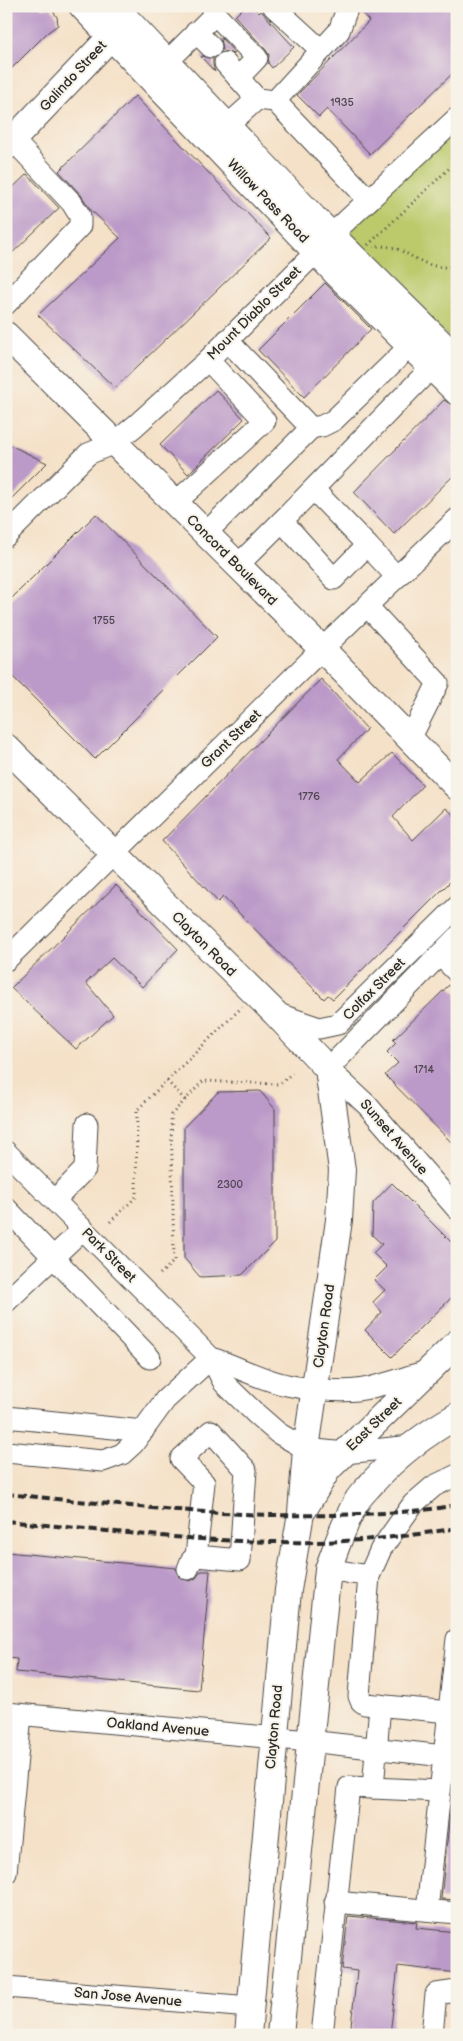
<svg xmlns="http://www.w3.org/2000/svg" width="463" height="2041" viewBox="0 0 463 2041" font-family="'Balsamiq Sans',sans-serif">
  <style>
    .green { fill: #bcca6c; stroke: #747a4c }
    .building { fill: #bb99c8 }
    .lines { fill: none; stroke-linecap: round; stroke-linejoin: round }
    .minor-casing { stroke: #494643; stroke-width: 23 }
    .major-casing { stroke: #494643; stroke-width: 28 }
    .path { stroke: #494643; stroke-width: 3; stroke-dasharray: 1 4; stroke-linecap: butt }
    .minor { stroke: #fff; stroke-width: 21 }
    .major { stroke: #fff; stroke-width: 26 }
    .rail { stroke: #2b2b2b; stroke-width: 4; stroke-dasharray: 8 4; stroke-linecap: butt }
    .labels { text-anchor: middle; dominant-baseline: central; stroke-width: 4; stroke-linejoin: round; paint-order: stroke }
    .number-label { font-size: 11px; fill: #4f4652 }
    .street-label { font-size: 14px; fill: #2b2b2b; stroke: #f7f3e8 }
  </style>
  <rect width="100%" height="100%" fill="#f7f3e8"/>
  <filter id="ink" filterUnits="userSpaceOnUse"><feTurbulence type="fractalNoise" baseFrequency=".02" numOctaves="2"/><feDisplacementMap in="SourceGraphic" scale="10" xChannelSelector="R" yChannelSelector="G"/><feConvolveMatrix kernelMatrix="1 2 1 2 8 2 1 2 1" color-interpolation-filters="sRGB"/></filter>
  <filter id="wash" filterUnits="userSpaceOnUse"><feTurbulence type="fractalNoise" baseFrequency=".0096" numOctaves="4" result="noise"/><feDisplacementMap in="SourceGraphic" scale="20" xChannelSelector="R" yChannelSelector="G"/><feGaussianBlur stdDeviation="1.12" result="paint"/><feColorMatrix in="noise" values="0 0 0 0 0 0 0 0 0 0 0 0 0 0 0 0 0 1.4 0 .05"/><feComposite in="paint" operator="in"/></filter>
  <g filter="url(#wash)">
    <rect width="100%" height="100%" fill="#f5e1c8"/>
    <!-- green -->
    <path class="green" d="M457 118V344L331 235Z"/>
    <g id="blocks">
      <!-- building -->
      <g class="building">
        <path d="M6 6H39L42 9 51 8 57 17 58 25 48 32 6 74Z"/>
        <path d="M245 6H252L259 13 261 11 294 47 272 68 268 63 269 55 266 50 235 16Z"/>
        <path d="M360 6H457V69L370 154 327 109 319 117 297 95 369 21 360 11Z"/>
        <path d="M221 38 235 53 234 54 223 51Z"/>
        <path d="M202 56 213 59V65L215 72 201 57Z"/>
        <path d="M135 96 271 238 115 388 38 315 120 238 90 209 81 195 59 171Z"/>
        <path d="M27 174 59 208 6 259V194Z"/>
        <path d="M325 283 371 329 304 397 258 350Z"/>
        <path d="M216 390 244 419 188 474 160 445Z"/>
        <path d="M444 400 457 408V472L394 534 354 492Z"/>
        <path d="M6 443 47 463 6 504Z"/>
        <path d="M96 514 217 637 95 759 6 670V604Z"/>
        <path d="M321 679 367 729 338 759 360 782 392 753 423 785 393 817 413 840 446 808 457 818V875L333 999 328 995 324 999 223 897 218 902 162 841Z"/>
        <path d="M116 885 178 949 142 987 112 958 86 983 113 1015 76 1049 11 988Z"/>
        <path d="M449 985 457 993V1148L385 1075 398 1063 387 1052 396 1043 393 1040Z"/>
        <path d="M260 1091 275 1109V1242L242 1275 200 1277 184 1258V1127L218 1092Z"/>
        <path d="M392 1183 457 1248V1292L392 1357 365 1330 382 1312 373 1302 385 1290 374 1280 387 1267 373 1253 382 1244 372 1235 373 1203Z"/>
        <path d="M6 1552 176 1568 179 1577 190 1581 196 1578 201 1571H210L199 1690 16 1672 17 1659 6 1658Z"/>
        <path d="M451 1805H457V1900L441 1899Z"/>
        <path d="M348 1916 417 1922 416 1928 457 1932V1973L398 1966 390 2035H350L357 1971 342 1969Z"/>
      </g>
    </g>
  </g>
  <g filter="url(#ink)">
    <use href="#blocks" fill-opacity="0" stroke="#494643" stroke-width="1"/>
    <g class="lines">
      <defs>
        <g id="minor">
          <path d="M273 6 321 50"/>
          <path d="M196 32 211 47"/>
          <path d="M168 61 215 14 257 58 238 78"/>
          <path d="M225 63 257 99 227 126"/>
          <path d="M257 99 275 101 369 200"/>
          <path d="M275 101 339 31 348 6"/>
          <path d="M6 304 80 226V216L72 203 13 140"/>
          <path d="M227 340 311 428 322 426 334 420 410 346"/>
          <path d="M314 490 367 545 334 579 282 521 432 367"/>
          <path d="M175 503 265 421 208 360"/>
          <path d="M206 533 311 428"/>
          <path d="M6 536 88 454 114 443 135 426 208 360 309 259 315 250 457 118"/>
          <path d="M367 545 397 577"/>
          <path d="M238 565 282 521"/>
          <path d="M367 606 438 683 410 739"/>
          <path d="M457 937 328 1069 367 1105 457 1209"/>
          <path d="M440 955 457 972"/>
          <path d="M6 960 322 649 457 519"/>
          <path d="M275 1013 319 1028 338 1024 457 907"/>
          <path d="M6 1152 211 1358 224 1383 255 1413 278 1433 306 1449 345 1453 411 1446"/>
          <path d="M55 1200 85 1169 87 1124"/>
          <path d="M6 1208 150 1358"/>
          <path d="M6 1302 83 1229"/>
          <path d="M211 1358C237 1366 261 1380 287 1385 305 1389 339 1392 357 1390 380 1387 405 1377 428 1371"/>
          <path d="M6 1417 143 1431"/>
          <path d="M6 1452 103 1461 122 1454 133 1444 165 1400 211 1358"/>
          <path d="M188 1569 191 1561 196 1556 204 1483 181 1459 211 1431 246 1470 240 1560 196 1556"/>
          <path d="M328 1569 369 1576"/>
          <path d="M449 1712 365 1704 361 1701 359 1696 369 1576 381 1549 413 1504 434 1486 457 1475"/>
          <path d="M6 1713 309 1741 444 1756"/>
          <path d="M373 1788 380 1705"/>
          <path d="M6 1873 21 1715"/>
          <path d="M335 1902 457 1913"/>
          <path d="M427 1910 457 1639"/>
          <path d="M6 1987 250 2007"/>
          <path d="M322 2035 349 1787 440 1791"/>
          <path d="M432 2035 436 1994 457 1991"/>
        </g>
        <g id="major">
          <path d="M82 6 338 275 457 392"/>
          <path d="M114 6 314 218 457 359"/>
          <path d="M6 147 123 24"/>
          <path d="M6 335 322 649 457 787"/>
          <path d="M6 747 275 1013 328 1069 342 1170 339 1220 306 1449 301 1513 288 1590 248 2035"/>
          <path d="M304 1509 328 1469 457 1343"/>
          <path d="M280 2035 328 1569C337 1546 344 1522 357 1501 361 1494 367 1489 372 1483 397 1455 424 1434 457 1416"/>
        </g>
      </defs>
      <!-- minor casing -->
      <use href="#minor" class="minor-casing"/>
      <!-- major casing -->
      <use href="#major" class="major-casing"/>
      <!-- path -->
      <g class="path">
        <path d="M368 245 457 161"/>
        <path d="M373 246C380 246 390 246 397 249 418 258 431 272 457 265"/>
        <path d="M167 1081 185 1100"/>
        <path d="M110 1222 136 1197 137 1110 242 1007"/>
        <path d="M160 1274 174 1261 171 1115 203 1081 280 1084 292 1073"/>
      </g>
      <!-- minor -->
      <use href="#minor" class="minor"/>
      <!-- major -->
      <use href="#major" class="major"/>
      <!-- rail -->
      <g class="rail">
        <path d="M6 1494C123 1505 241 1520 359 1514 391 1513 425 1511 457 1505"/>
        <path d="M6 1521C109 1531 213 1544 317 1542 364 1541 411 1536 457 1528"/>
      </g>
    </g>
  </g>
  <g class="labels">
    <!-- number labels -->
    <g class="number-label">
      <text x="342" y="102">1935</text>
      <text x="104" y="620">1755</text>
      <text x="309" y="796">1776</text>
      <text x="424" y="1069">1714</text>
      <text x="230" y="1184">2300</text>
    </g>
    <!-- street labels -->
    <g class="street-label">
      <text transform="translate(73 76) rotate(-47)">Galindo Street</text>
      <text transform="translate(268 201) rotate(46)">Willow Pass Road</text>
      <text transform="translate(254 313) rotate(-45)">Mount Diablo Street</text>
      <text transform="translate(232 560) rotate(45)">Concord Boulevard</text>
      <text transform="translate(231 739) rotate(-44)">Grant Street</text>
      <text transform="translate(204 944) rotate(45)">Clayton Road</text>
      <text transform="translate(374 989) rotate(-45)">Colfax Street</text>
      <text transform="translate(394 1137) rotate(49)">Sunset Avenue</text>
      <text transform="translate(109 1255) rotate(45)">Park Street</text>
      <text transform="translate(324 1326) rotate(-82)">Clayton Road</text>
      <text transform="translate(374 1424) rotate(-44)">East Street</text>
      <text transform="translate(158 1727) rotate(5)">Oakland Avenue</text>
      <text transform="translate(274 1727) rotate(-85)">Clayton Road</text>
      <text transform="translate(128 1997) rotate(5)">San Jose Avenue</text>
    </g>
  </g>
  <!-- margin -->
  <rect width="463" height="2041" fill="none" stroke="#f7f3e8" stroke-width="25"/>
</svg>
